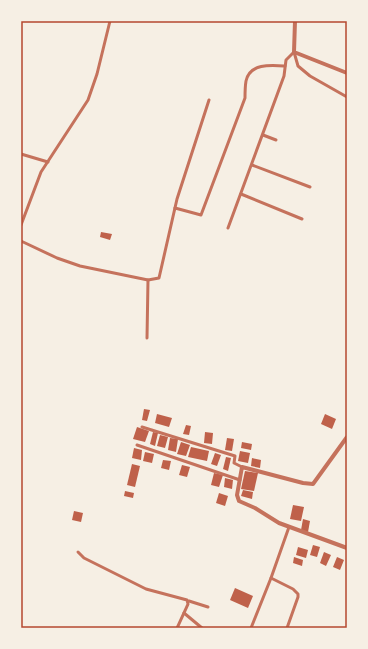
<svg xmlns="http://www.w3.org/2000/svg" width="368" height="649" viewBox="0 0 368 649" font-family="'Exo 2',sans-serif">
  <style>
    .building { fill: #bf614a }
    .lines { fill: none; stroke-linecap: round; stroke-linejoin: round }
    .minor { stroke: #c5725c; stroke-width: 3 }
    .tertiary { stroke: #c5725c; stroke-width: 4 }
    .neatline { fill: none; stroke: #b5482f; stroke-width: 1.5 }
  </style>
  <rect width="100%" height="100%" fill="#f6efe4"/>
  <!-- building -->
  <g class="building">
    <path d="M101 232 112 234 110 240 100 237Z"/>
    <path d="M144 409 150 410 147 421 142 420Z"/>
    <path d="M157 414 172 418 169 427 155 423Z"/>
    <path d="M325 414 336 419 332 429 321 424Z"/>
    <path d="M186 425 191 426 189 435 183 434Z"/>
    <path d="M137 427 149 431 145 442 133 439Z"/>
    <path d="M153 432 158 433 155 446 150 444Z"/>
    <path d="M205 432 213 433 212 444 204 443Z"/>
    <path d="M160 435 168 437 165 448 157 446Z"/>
    <path d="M170 438 178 439 176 452 168 450Z"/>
    <path d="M227 438 234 439 232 451 225 450Z"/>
    <path d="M181 442 190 445 186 456 177 454Z"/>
    <path d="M242 442 252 444 251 450 241 448Z"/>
    <path d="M191 447 209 451 207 461 188 457Z"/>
    <path d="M134 448 142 450 141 460 132 458Z"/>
    <path d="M240 451 250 453 248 463 238 461Z"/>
    <path d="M145 452 154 454 152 463 143 461Z"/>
    <path d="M215 453 221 455 217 466 211 464Z"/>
    <path d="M226 457 231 458 228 471 223 469Z"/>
    <path d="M252 458 261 460 260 468 251 466Z"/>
    <path d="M163 460 171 461 169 470 161 468Z"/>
    <path d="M132 464 140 466 135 487 127 485Z"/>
    <path d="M182 465 190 467 187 477 179 475Z"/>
    <path d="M245 471 258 473 254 491 241 489Z"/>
    <path d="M214 473 223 475 219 487 211 485Z"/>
    <path d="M225 478 233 480 232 489 224 487Z"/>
    <path d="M243 490 253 492 252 499 241 496Z"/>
    <path d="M125 491 134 493 133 498 124 496Z"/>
    <path d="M219 493 228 496 225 506 216 503Z"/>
    <path d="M293 505 304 507 301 521 290 519Z"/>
    <path d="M74 511 83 513 81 522 72 520Z"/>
    <path d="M303 519 310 521 308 532 301 530Z"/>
    <path d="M313 545 320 547 317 557 310 555Z"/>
    <path d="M298 547 308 550 306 558 296 555Z"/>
    <path d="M324 552 331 555 326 566 320 563Z"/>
    <path d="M294 557 303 560 302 566 293 563Z"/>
    <path d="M337 557 344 560 340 570 333 567Z"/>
    <path d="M235 588 253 596 248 608 230 600Z"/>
  </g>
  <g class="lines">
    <!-- minor -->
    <g class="minor">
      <path d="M294 52 298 66 310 76 347 97"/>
      <path d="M263 135 276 140"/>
      <path d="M21 154 48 162"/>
      <path d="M252 165 310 187"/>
      <path d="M241 194 302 219"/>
      <path d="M175 208 201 215 245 98C245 92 245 87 246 81 250 63 271 65 285 66"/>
      <path d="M21 225 41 172 88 100 97 74 110 21"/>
      <path d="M228 228 284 76 286 60 294 52"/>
      <path d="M21 241 57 258 80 266 148 280 159 278 177 199 209 100"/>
      <path d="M147 338 148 280"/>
      <path d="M142 427 235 456 234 463 242 467"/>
      <path d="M137 445 240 480"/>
      <path d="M78 552 84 558 146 589 187 600 188 604 177 628"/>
      <path d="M271 578 293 589 298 594V597L287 628"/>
      <path d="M189 601 208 607"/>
      <path d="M184 613 202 628"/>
      <path d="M251 628 271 578 289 527"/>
    </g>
    <!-- tertiary -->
    <g class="tertiary">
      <path d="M295 21 294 52 347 73"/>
      <path d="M347 437 313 484 303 483 242 467 237 495 239 501 255 508 279 523 347 548"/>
    </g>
  </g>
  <!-- border -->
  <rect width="368" height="649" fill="none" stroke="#f6efe4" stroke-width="44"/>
  <rect x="22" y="22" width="324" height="605" class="neatline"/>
</svg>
